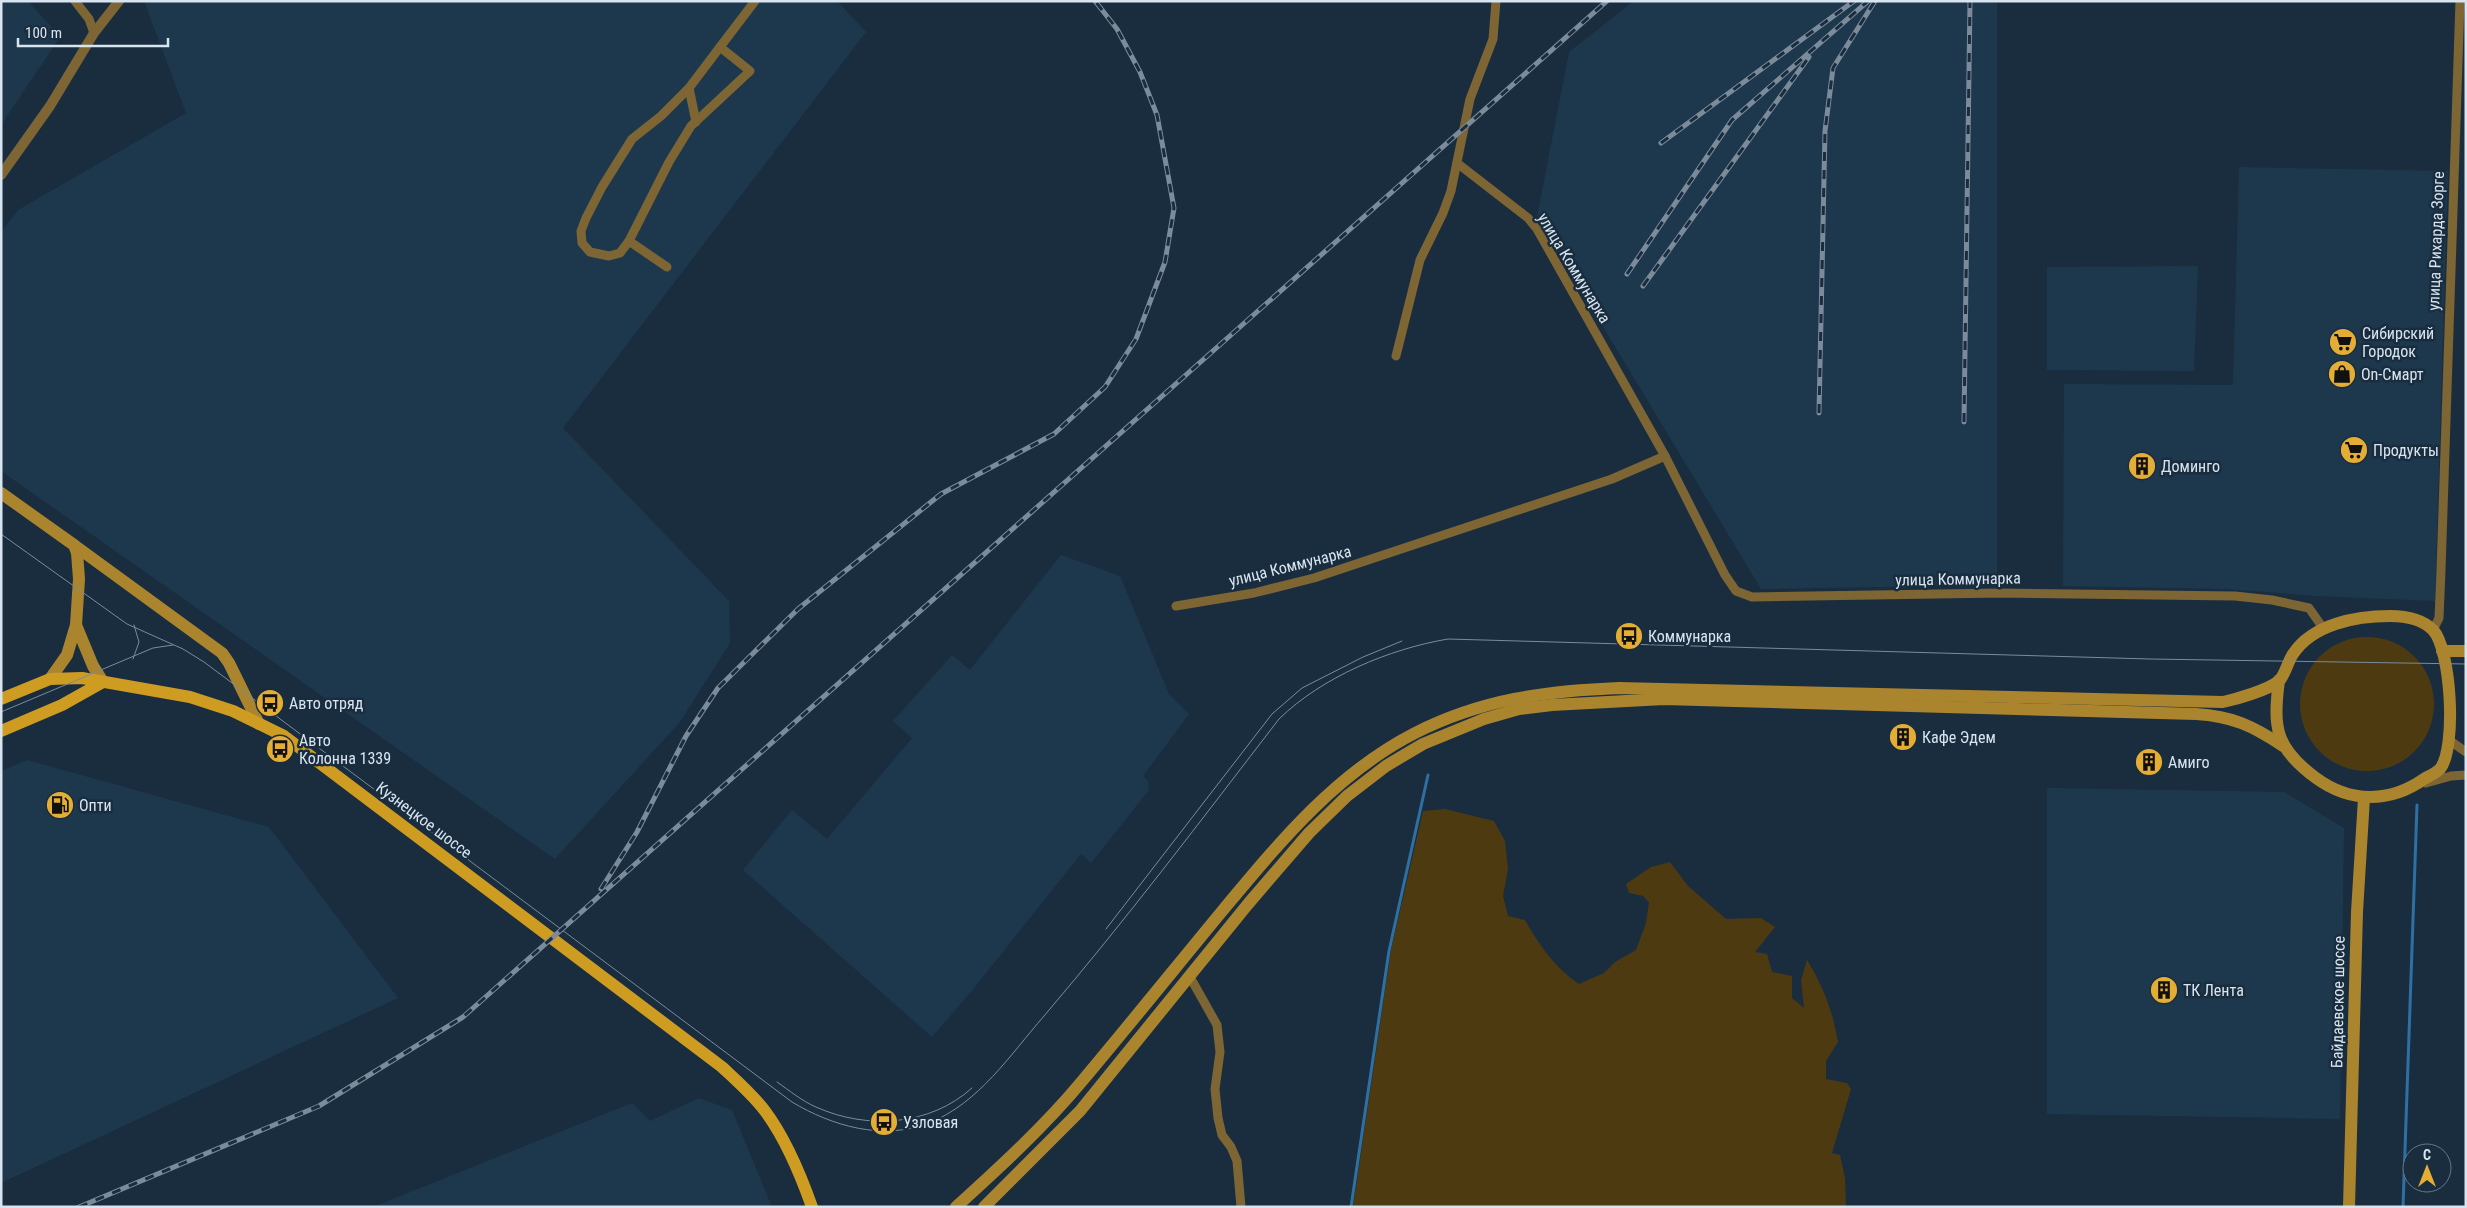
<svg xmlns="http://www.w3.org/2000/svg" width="2467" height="1208" viewBox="0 0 2467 1208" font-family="'Roboto Condensed',sans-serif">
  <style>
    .built { fill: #1d384d }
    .green { fill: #4d3a11 }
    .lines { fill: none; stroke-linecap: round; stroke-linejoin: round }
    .stream { stroke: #2f70a3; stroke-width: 3 }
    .minor { stroke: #7d6534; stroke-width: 9 }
    .tertiary { stroke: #7d6534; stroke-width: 10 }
    .secondary { stroke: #ab842e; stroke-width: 12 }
    .primary { stroke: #cf9c22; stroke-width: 12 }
    .tram { stroke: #7b8b9a; stroke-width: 1 }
    .rail-casing { stroke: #7b8b9a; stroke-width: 5 }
    .rail { stroke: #192d3f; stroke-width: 3; stroke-dasharray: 9; stroke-linecap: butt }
    .labels { text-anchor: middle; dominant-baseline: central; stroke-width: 5; stroke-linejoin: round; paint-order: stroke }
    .street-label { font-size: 16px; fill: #d8e5f0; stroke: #192d3f }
    .poi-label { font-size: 16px; fill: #d8e5f0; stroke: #192d3f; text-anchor: start }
  </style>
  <rect width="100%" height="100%" fill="#192d3f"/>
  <!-- built -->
  <g class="built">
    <path d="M1 1H28L60 37 1 125Z"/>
    <path d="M144 1H837L866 32 563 428 729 601 730 643 680 722 555 859 1 471V232L18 210 186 113Z"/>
    <path d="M1634 1H1997V585L1761 589 1537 217 1569 52Z"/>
    <path d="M2239 167 2448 171 2435 601 2317 596 2228 589 2063 586 2064 384 2233 385Z"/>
    <path d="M2198 266 2194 371 2047 370V267Z"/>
    <path d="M1061 555 1120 576 1169 694 1189 714 1143 776 1148 781 1149 790 1091 863 1081 854 970 993 932 1037 743 870 792 810 827 839 912 738 893 721 952 655 970 670Z"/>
    <path d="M27 760 269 827 398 998 1 1183V771Z"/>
    <path d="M2047 788 2284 792 2344 828 2340 1119 2047 1114Z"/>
    <path d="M699 1098 732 1110 772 1207H373L632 1103 650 1121Z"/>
  </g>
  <!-- green -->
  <g class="green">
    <circle cx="2367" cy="704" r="67"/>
    <path d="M1445 809 1494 821 1505 841 1508 869 1503 896 1508 916 1525 920C1539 945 1555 968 1579 984L1604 973 1615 962 1636 950 1646 923 1649 902 1643 896 1629 893 1626 884 1651 867 1670 862 1688 886 1726 919 1761 918 1775 927 1755 952 1767 954 1772 972 1792 976V998L1804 1008 1801 980 1807 960C1824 988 1832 1009 1838 1042L1826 1061V1079L1847 1083 1851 1089 1832 1153 1840 1155 1845 1178 1846 1207H1353L1391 950 1423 811Z"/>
  </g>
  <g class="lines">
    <!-- stream -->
    <g class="stream">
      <path d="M1351 1207 1389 951 1428 775"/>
      <path d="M2403 1207 2417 805"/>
    </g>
    <!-- minor -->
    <g class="minor">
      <path d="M75 1 89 19 94 33"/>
      <path d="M689 88 696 122"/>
      <path d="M1457 163 1528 218 1537 229 1665 456 1725 575 1736 591 1752 597 2001 593 2235 596 2272 600 2309 608 2323 628"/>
      <path d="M629 241 620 253 609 256 590 252 582 243 581 231 586 218 602 187 632 139 661 116 689 88 720 47"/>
      <path d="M667 267 629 241 669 162 691 126 750 71 720 47 755 1"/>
      <path d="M1396 356 1420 260 1443 213 1451 191 1470 99 1493 39 1496 1"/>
      <path d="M1176 606 1254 593 1314 578 1612 479 1665 456"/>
      <path d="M2433 630 2439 618 2441 570 2460 1"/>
      <path d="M2449 740 2466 752"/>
      <path d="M2426 783 2451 776 2466 775"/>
      <path d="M1190 977 1217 1025 1220 1052 1215 1089 1218 1118 1222 1135 1231 1147 1237 1161 1241 1207"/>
    </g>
    <!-- tertiary -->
    <path class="tertiary" d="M1 175 50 106 94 33 119 1"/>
    <!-- secondary -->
    <g class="secondary">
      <path d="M1 493 74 545 77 553 79 579 76 625 93 666 103 682"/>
      <path d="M74 545 222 653 229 663 259 724"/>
      <path d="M2442 651H2466"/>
      <path d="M50 679 67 655 76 625"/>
      <path d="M956 1207C1000 1167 1045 1126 1083 1080 1130 1024 1176 967 1223 910 1279 843 1335 774 1415 733 1482 699 1545 691 1619 688L2223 702C2237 699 2268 690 2279 681 2285 675 2288 661 2293 654 2313 624 2356 616 2390 616 2404 616 2422 619 2433 630 2451 649 2457 748 2440 769 2436 773 2429 776 2424 779 2390 803 2350 803 2316 778 2275 748 2273 728 2279 680"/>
      <path d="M984 1207 1080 1111 1248 904 1309 833 1347 796 1386 766 1423 744 1484 719 1519 709 1552 705 1664 699 2196 714C2232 716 2253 726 2283 746"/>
      <path d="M2349 1207 2357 912 2364 798"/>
    </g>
    <!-- primary -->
    <g class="primary">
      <path d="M1 699 50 679 82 678 190 697 233 711 284 736 722 1067C737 1081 753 1095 765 1111 786 1139 800 1173 812 1207"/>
      <path d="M1 731 62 705 103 682"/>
    </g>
    <!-- tram -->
    <g class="tram">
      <path d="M1 534 127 624 183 649 204 662 792 1102C832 1126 883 1141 929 1123 979 1103 1010 1055 1044 1016 1126 920 1202 819 1279 719 1322 677 1389 649 1448 639L2150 659 2466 664"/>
      <path d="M133 659 139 642 134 625"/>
      <path d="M1 712 153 648 173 645"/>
      <path d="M1106 929 1272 714 1302 688 1363 657 1402 641"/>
      <path d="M777 1082C790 1091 802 1101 816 1107 867 1130 930 1126 972 1088"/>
    </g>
    <defs>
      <g id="rail">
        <path d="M1661 143 1854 1"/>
        <path d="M1627 274 1732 120 1868 1"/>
        <path d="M1643 286 1809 57"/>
        <path d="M1819 413 1825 131 1833 68 1875 1"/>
        <path d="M1964 422 1970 1"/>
        <path d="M601 889 637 832 686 736 718 688 798 609 941 494 1054 434 1105 387 1136 339 1165 262 1174 208 1157 115 1140 72 1117 29 1095 1"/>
        <path d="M79 1207 319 1106 463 1017 1607 1"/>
      </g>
    </defs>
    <!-- rail casing -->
    <use href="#rail" class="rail-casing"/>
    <!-- rail -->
    <use href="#rail" class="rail"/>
  </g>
  <!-- icons -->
  <defs>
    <symbol id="supermarket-disc" viewBox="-11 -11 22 22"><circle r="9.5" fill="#e4ae35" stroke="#192d3f"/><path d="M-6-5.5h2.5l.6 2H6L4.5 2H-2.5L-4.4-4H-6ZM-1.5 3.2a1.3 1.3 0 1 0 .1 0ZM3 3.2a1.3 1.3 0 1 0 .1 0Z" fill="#111"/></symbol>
    <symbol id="shop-disc" viewBox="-11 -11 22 22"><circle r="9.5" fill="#e4ae35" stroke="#192d3f"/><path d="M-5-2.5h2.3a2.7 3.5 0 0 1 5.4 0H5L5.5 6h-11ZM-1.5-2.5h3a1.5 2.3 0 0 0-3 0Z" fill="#111"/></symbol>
    <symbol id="building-disc" viewBox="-11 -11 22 22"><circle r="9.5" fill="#e4ae35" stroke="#192d3f"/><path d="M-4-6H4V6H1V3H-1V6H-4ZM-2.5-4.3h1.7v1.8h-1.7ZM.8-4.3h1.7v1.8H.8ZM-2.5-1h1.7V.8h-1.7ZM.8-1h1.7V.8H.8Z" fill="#111"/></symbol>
    <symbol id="bus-disc" viewBox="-11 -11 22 22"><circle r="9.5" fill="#e4ae35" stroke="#192d3f"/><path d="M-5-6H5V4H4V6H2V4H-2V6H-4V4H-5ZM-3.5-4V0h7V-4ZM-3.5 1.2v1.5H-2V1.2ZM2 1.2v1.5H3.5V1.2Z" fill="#111"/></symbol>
    <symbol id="fuel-disc" viewBox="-11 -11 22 22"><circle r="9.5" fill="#e4ae35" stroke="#192d3f"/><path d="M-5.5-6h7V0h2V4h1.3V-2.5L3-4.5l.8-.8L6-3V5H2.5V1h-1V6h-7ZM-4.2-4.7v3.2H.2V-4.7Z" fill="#111"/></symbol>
  </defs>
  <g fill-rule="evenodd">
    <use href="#supermarket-disc" x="2327" y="326" width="32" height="32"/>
    <use href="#shop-disc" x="2326" y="358" width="32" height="32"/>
    <use href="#supermarket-disc" x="2338" y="434" width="32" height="32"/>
    <use href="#building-disc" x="2126" y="450" width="32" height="32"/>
    <use href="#bus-disc" x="1613" y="620" width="32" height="32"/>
    <use href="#bus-disc" x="254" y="687" width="32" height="32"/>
    <use href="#building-disc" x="1887" y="721" width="32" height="32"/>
    <use href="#bus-disc" x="264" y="733" width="32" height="32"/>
    <use href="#building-disc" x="2133" y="746" width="32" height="32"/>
    <use href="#fuel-disc" x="44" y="789" width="32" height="32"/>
    <use href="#building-disc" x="2148" y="974" width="32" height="32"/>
    <use href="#bus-disc" x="868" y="1106" width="32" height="32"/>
  </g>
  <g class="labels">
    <!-- street labels -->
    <g class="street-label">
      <text transform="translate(2436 241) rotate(-88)">улица Рихарда Зорге</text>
      <text transform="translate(1574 268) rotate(59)">улица Коммунарка</text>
      <text transform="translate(1290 566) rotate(-14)">улица Коммунарка</text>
      <text transform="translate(1958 579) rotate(-1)">улица Коммунарка</text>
      <text transform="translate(424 820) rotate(37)">Кузнецкое шоссе</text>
      <text transform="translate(2338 1002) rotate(-89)">Байдаевское шоссе</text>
    </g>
    <!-- poi labels -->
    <g class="poi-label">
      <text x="2362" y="333">Сибирский<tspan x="2362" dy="18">Городок</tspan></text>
      <text x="2361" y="374">On-Смарт</text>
      <text x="2373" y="450">Продукты</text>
      <text x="2161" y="466">Доминго</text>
      <text x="1648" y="636">Коммунарка</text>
      <text x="289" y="703">Авто отряд</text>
      <text x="1922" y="737">Кафе Эдем</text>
      <text x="299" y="740">Авто<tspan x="299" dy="18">Колонна 1339</tspan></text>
      <text x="2168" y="762">Амиго</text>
      <text x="79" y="805">Опти</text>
      <text x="2183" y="990">ТК Лента</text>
      <text x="903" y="1122">Узловая</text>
    </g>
  </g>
  <!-- border -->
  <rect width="2467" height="1208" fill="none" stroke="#d8e5f0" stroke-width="5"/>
  <!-- north arrow -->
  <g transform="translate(2427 1168)"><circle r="24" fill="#192d3f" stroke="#657786"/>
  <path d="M0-4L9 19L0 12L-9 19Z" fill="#e4ae35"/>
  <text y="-8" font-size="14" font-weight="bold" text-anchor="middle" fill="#d8e5f0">С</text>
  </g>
  <!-- scale -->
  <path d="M18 38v8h150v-8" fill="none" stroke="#d8e5f0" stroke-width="2.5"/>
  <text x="25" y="38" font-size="15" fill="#d8e5f0" stroke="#192d3f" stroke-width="4" paint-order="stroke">100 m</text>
</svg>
